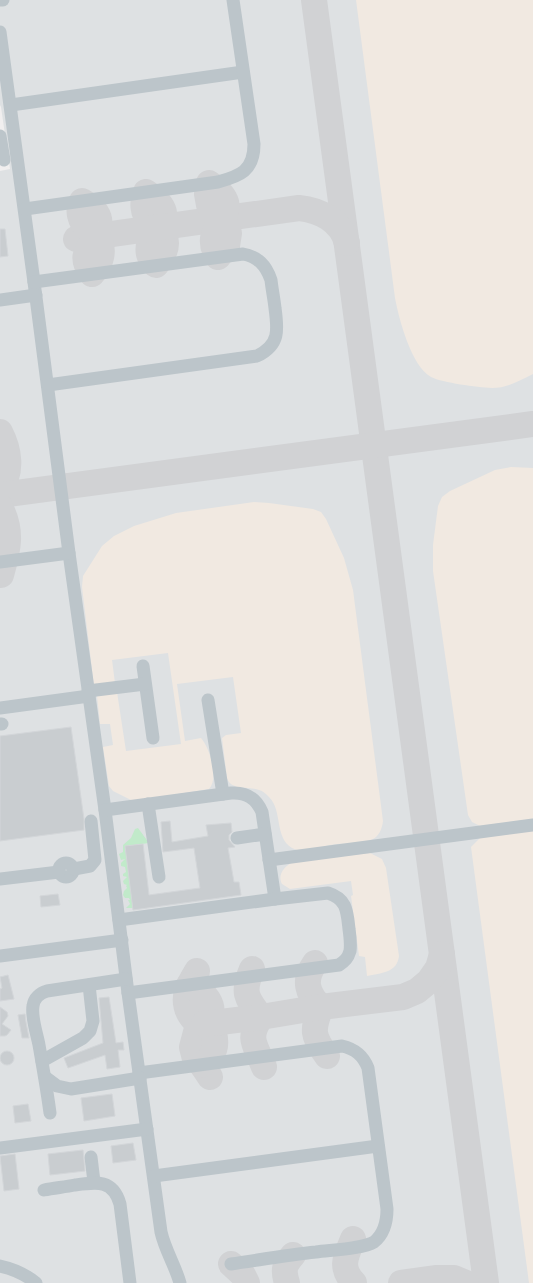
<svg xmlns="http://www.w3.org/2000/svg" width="533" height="1283" viewBox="0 0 533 1283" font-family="'Roboto Condensed',sans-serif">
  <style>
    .airport { fill: #dee1e3 }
    .green { fill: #c1eaca }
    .sand { fill: #f1e9e1 }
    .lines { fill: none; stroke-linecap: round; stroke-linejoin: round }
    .taxiway { stroke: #d1d2d4; stroke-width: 26 }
    .building { fill: #c9cdd0; stroke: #d3d6d9 }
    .minor { stroke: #bcc5ca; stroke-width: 13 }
  </style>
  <rect width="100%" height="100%" fill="#f1efef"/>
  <!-- airport -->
  <path class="airport" d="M0 0H533V1283H0V171L10 169 1 107 0 105Z"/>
  <!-- green -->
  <path class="green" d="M138 828 149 843 126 846 133 908H126L130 904 128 900H130L129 898H125L123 895 124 891 127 888 126 886 127 885 124 884 123 881 127 877 123 876V874L126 872 125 867 121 866V863L125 859 121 860 119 854 123 852V845L131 838 135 829Z"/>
  <!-- sand -->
  <g class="sand">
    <path d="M356 0H533V374C519 381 507 388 492 388 477 387 443 383 431 377 411 366 399 319 395 298Z"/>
    <path d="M511 467 533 468V819L480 826 472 822 468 815 433 571V545L438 506 442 497 450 491 495 470Z"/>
    <path d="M254 502 269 503 313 509 321 512 326 519 344 558 353 590 383 821C382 829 379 836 373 839 361 846 343 842 330 845 324 846 319 849 313 850 307 852 297 851 292 848 274 837 283 811 269 797 266 794 263 791 259 790 249 786 231 791 227 778L222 738 226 735 241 733 233 677 177 684 185 741 201 738C210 748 219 779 209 789L134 801 131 800 113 791 109 786 103 747 113 745 110 724H100L97 696 117 692 126 751 181 744 168 653 112 660 115 683 94 686 82 587 83 576 102 546 114 536 134 526 176 513Z"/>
    <path d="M533 830V1283H529L471 847 482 836Z"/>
    <path d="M370 853 382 859 386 868 399 956C397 973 381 973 367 976L365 957 359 956 351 896 353 895 351 881 290 889 282 884C277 874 285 866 293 862Z"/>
  </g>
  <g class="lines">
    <!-- taxiway -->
    <g class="taxiway">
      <path d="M314 0 486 1283"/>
      <path d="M146 192C142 202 142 213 150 221 153 224 157 226 160 229 171 242 165 254 156 265 153 262 150 258 149 254 143 229 188 220 146 192"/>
      <path d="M76 239 299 208C320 210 341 221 347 243"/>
      <path d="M218 257C196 222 254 215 209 183L207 194 209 205 215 214 223 219 229 233 227 246 218 257"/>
      <path d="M92 274C80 257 86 252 96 237 97 236 98 232 98 231 103 216 94 208 82 201 77 210 80 222 88 229 90 232 95 234 97 237 106 249 101 264 92 274"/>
      <path d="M0 432C9 449 13 472 0 488"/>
      <path d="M0 495 533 424"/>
      <path d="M0 507C13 531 8 550 1 575L0 574"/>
      <path d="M315 963C303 980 307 994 321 1007 312 1030 312 1036 327 1056"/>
      <path d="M252 969C242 992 246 998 261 1017 246 1040 256 1045 264 1067"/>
      <path d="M197 971C189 984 181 997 189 1013 193 1020 196 1023 204 1024L196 1032 192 1047 195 1059 202 1065 210 1077"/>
      <path d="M189 985C205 992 217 1004 209 1023 215 1033 218 1045 211 1056 209 1060 205 1062 202 1065"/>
      <path d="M204 1024 261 1017 321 1007 403 997 417 991 429 981 438 968 442 954"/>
      <path d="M353 1239C346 1256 339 1267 354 1283"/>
      <path d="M231 1264 243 1275 247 1283"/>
      <path d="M287 1283C283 1270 284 1265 293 1255"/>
      <path d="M401 1283 437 1278H454L466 1283"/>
    </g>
  </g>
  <!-- building -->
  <g class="building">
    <path d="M0 229H5L8 256 0 257Z"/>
    <path d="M71 727 84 819V830L0 841V736Z"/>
    <path d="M170 821 172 842 208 836 206 825 231 823 232 832 229 835V840L235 847 228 848 234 882H239L241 895 133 910 125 846 143 844 149 895 200 888 194 848 163 852 161 822Z"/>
    <path d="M58 894 60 905 41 907 40 896Z"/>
    <path d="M8 975 14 999 0 1001V989L2 988 0 977Z"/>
    <path d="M109 997 116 1043 123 1042 124 1050H118L120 1067 107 1069 105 1055 68 1068 64 1058 103 1043 99 998Z"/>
    <path d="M0 1007 7 1012 8 1016 2 1024 11 1030 7 1035 5 1036H0Z"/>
    <path d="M25 1014 26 1022 29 1038H22L18 1015Z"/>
    <circle cx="7" cy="1058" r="7"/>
    <path d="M112 1094 115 1116 84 1121 81 1098Z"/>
    <path d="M28 1104 31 1121 15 1123 13 1106Z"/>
    <path d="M133 1143 136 1160 113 1163 111 1146Z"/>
    <path d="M83 1150 85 1171 50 1175 48 1154Z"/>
    <path d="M15 1154 19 1189 4 1191 0 1156Z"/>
  </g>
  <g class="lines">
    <!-- minor -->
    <g class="minor">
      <path d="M0 0H3"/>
      <path d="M0 32 34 282 69 553 105 810 128 993 161 1232C165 1250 175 1265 180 1283"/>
      <path d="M11 105 243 72"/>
      <path d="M0 136 4 160"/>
      <path d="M25 209 218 182C240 176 254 171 254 144L233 0"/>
      <path d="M34 282 243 254C258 257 266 265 271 280 272 289 274 299 275 308 278 330 280 345 257 356L48 385"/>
      <path d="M0 300 36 295"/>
      <path d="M0 562 69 553"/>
      <path d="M143 666 153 738"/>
      <path d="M88 691 145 684"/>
      <path d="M208 700 223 794"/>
      <path d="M0 708 89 696"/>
      <path d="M0 724H2"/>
      <path d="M148 804 159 877"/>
      <path d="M105 810 231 793C246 792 256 798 262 812L275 899"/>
      <path d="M237 838 265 834"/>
      <path d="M269 860 533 825"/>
      <circle cx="66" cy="870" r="7"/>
      <path d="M74 869 90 866 95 860 91 821"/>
      <path d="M0 879 59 872"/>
      <path d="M119 920 275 899 328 893C347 899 347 911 349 929 350 936 351 944 350 951 348 958 345 961 339 965L128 993"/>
      <path d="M0 956 122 940"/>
      <path d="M42 1061 83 1038 90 1031 93 1021 89 985"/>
      <path d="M139 1073 342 1046C355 1049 363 1055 368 1068L387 1209C387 1221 384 1234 374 1242 363 1249 330 1250 316 1252 288 1255 259 1260 231 1264"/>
      <path d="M45 1077 57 1086 71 1089 140 1078"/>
      <path d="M50 1113C47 1090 43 1068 39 1045 37 1034 31 1017 33 1006 34 998 40 993 47 991L126 979"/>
      <path d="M0 1148 147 1129"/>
      <path d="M91 1157 94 1182"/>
      <path d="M154 1176 378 1146"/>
      <path d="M44 1190C54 1188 65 1187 75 1185 96 1182 113 1179 120 1204L130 1283"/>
      <path d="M0 1266C14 1269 25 1274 36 1283"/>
    </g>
  </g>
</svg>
